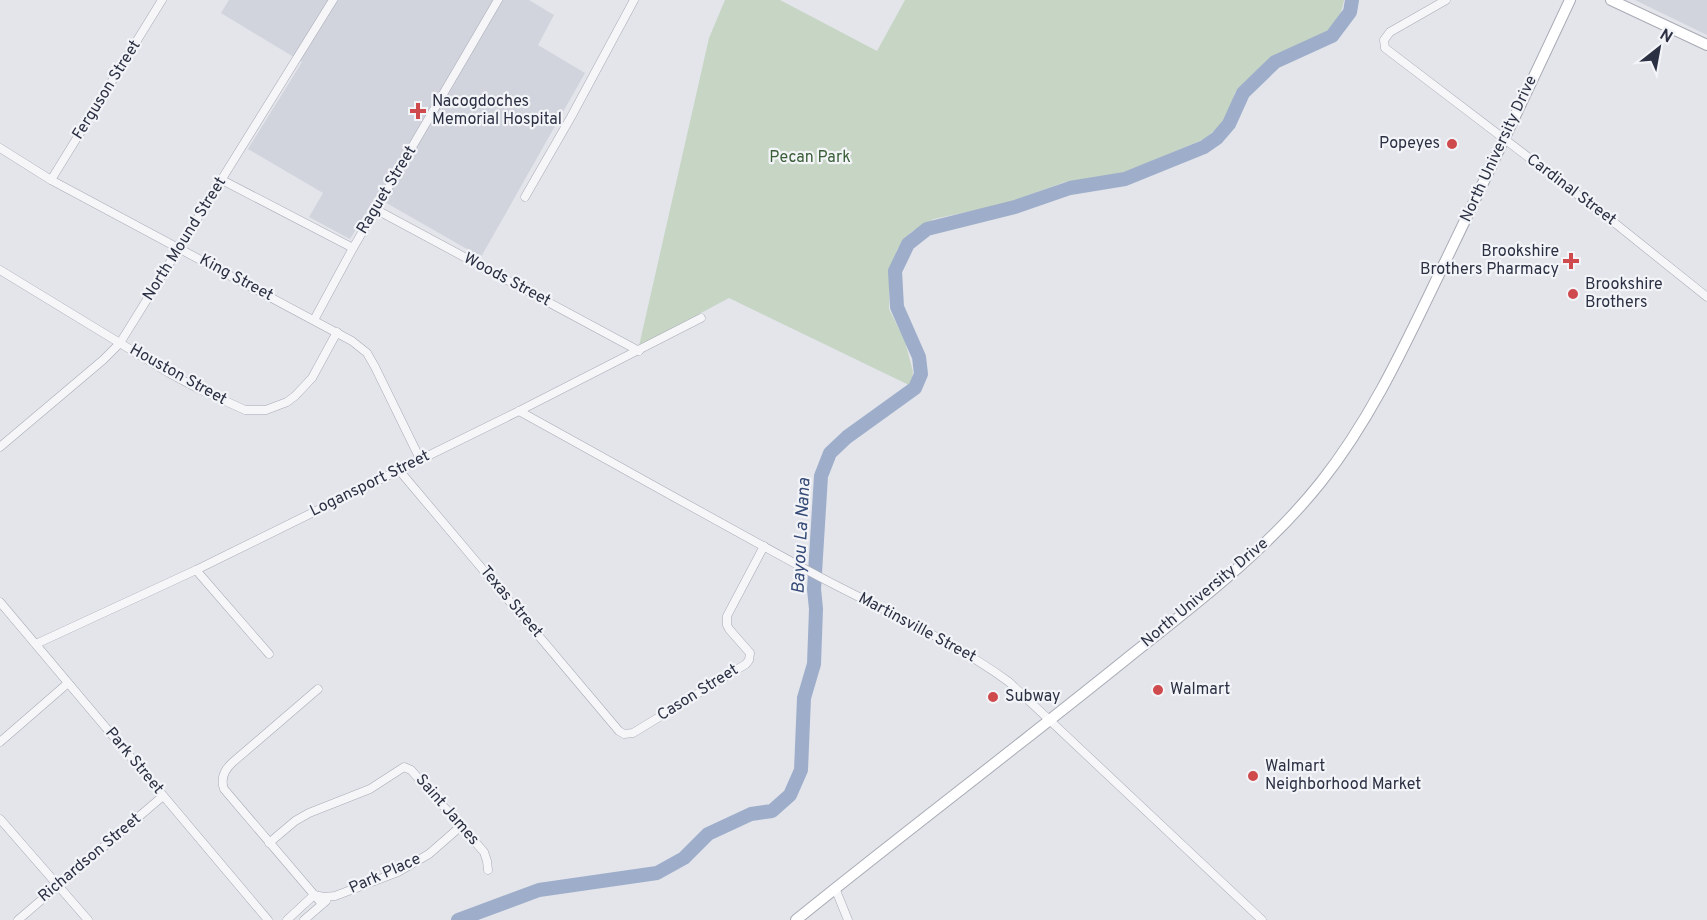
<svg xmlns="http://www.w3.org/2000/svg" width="1707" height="920" viewBox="0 0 1707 920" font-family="Overpass,sans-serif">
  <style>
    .built { fill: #d1d4dd }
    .green { fill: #c6d5c4 }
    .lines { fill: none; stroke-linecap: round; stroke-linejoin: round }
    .river { stroke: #9eaeca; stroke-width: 14 }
    .street-casing { stroke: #a8abb5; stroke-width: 9 }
    .secondary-casing { stroke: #a8abb5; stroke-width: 12 }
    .street { stroke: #f6f6f9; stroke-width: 8 }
    .secondary { stroke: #fff; stroke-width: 10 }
    .poi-dot { fill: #ce4a4d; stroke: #f3f4f8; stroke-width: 2 }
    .labels { text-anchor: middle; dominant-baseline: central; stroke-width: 4.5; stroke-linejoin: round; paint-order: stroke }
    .street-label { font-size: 16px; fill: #2b3043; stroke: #f3f4f8 }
    .poi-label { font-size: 16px; fill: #2b3043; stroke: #f3f4f8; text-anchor: start }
    .park-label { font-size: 16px; fill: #3a5f38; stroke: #f3f4f8 }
    .water-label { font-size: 18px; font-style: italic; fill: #354a77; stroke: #f3f4f8 }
  </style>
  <rect width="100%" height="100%" fill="#e3e5eb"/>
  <!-- built -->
  <g class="built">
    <path d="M229 0H529L554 15 538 45 585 73 481 257 376 197 350 239 309 217 323 193 248 149 302 62 221 13Z"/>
    <path d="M1635 0H1707V35Z"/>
  </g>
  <!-- green -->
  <path class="green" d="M725 0H780L877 51 905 0H1344C1342 14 1334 26 1325 36L1273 58 1235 92 1229 114 1220 126 1204 139 1157 159 1145 168 1120 175 1065 182 1004 204 934 219 911 232 897 250 889 274V309L905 341 913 372 911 386 729 298 639 346 709 38Z"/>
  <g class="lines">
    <!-- river -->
    <path class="river" d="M458 920 539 890 657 873 684 858 708 834 751 814 772 811 790 795 801 770 804 698 814 664 816 609 814 589 821 476 830 453 847 437 915 388 921 374 919 357 897 307 895 271 908 244 927 229 1015 207 1070 188 1125 179 1204 147 1217 138 1229 124 1243 93 1275 62 1332 36 1350 12 1352 0"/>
    <defs>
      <g id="street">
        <path d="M1446 0 1390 32 1384 40 1385 48 1616 224 1707 297"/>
        <path d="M0 148 51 180 352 341 367 353 375 367 420 459"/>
        <path d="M51 180 162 0"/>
        <path d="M222 180 353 248"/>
        <path d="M525 197 571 117 634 0"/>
        <path d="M375 209 639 351"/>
        <path d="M0 270 169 373 199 389 245 410H266L287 402 295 396 312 378 337 332"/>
        <path d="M314 320 353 248 498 0"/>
        <path d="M519 411C619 466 718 522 818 576 882 610 950 639 1009 682L1262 920"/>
        <path d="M0 447 103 360 120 343 333 0"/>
        <path d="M398 469 619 731 624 734 633 733 746 664 749 660 750 653 729 629 727 625V616L764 546"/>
        <path d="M196 570 269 654"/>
        <path d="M0 602 268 920"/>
        <path d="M36 644 196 570 519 411 701 318"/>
        <path d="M318 689 233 762C225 769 220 778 224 789L322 904"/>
        <path d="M0 742 68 683"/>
        <path d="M0 819 88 920"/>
        <path d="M269 843 295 821 309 813 370 789 404 767 411 770 484 852 487 861 488 870"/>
        <path d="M835 888 848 920"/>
        <path d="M18 920 163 796"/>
        <path d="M287 920 314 895 324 897 335 896 398 872 429 854 461 826"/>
        <path d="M304 920 326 901"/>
      </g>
      <g id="secondary">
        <path d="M1611 0 1707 45"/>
        <path d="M796 920C906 831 1020 745 1130 656 1198 602 1267 550 1321 482 1374 415 1408 338 1445 262 1487 175 1529 88 1570 0"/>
      </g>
    </defs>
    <!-- street casing -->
    <use href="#street" class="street-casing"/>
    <!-- secondary casing -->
    <use href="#secondary" class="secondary-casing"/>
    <!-- street -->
    <use href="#street" class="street"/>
    <!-- secondary -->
    <use href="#secondary" class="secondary"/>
  </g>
  <!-- markers -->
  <g class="poi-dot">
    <path d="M415 102h6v6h6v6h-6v6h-6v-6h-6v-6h6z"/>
    <circle cx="1452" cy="144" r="6"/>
    <path d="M1568 252h6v6h6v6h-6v6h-6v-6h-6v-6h6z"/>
    <circle cx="1573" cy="294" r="6"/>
    <circle cx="1158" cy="690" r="6"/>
    <circle cx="993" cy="697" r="6"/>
    <circle cx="1253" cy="776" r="6"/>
  </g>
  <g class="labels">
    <!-- street labels -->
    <g class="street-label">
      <text transform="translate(107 90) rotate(-58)">Ferguson Street</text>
      <text transform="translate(1499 149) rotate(-65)">North University Drive</text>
      <text transform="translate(387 190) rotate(-59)">Raguet Street</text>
      <text transform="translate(1571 190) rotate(37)">Cardinal Street</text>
      <text transform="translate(185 239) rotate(-58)">North Mound Street</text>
      <text transform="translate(236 278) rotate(28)">King Street</text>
      <text transform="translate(507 280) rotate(28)">Woods Street</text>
      <text transform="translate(178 375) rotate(29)">Houston Street</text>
      <text transform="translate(370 484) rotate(-26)">Logansport Street</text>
      <text transform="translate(1205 593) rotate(-40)">North University Drive</text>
      <text transform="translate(511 602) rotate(50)">Texas Street</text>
      <text transform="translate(917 628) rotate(28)">Martinsville Street</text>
      <text transform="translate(698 693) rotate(-32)">Cason Street</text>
      <text transform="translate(134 761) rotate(50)">Park Street</text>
      <text transform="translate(447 810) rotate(49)">Saint James</text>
      <text transform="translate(90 858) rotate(-40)">Richardson Street</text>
      <text transform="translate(385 874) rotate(-24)">Park Place</text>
    </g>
    <!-- poi labels -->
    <g class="poi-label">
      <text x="432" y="102">Nacogdoches<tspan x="432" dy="18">Memorial Hospital</tspan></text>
      <text x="1440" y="144" text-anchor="end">Popeyes</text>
      <text x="1559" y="252" text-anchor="end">Brookshire<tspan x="1559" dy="18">Brothers Pharmacy</tspan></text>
      <text x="1585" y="285">Brookshire<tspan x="1585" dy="18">Brothers</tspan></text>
      <text x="1170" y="690">Walmart</text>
      <text x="1005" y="697">Subway</text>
      <text x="1265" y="767">Walmart<tspan x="1265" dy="18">Neighborhood Market</tspan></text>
    </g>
    <!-- park labels -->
    <g class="park-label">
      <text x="810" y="158">Pecan Park</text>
    </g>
    <!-- water labels -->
    <g class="water-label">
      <text transform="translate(802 536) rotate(-87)">Bayou La Nana</text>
    </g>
  </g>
  <!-- north arrow -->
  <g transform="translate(1659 48) rotate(31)" stroke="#f3f4f8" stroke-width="4.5" paint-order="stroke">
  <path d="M0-4.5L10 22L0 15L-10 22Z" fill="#2b3043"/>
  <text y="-9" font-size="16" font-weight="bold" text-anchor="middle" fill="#2b3043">N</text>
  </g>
</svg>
